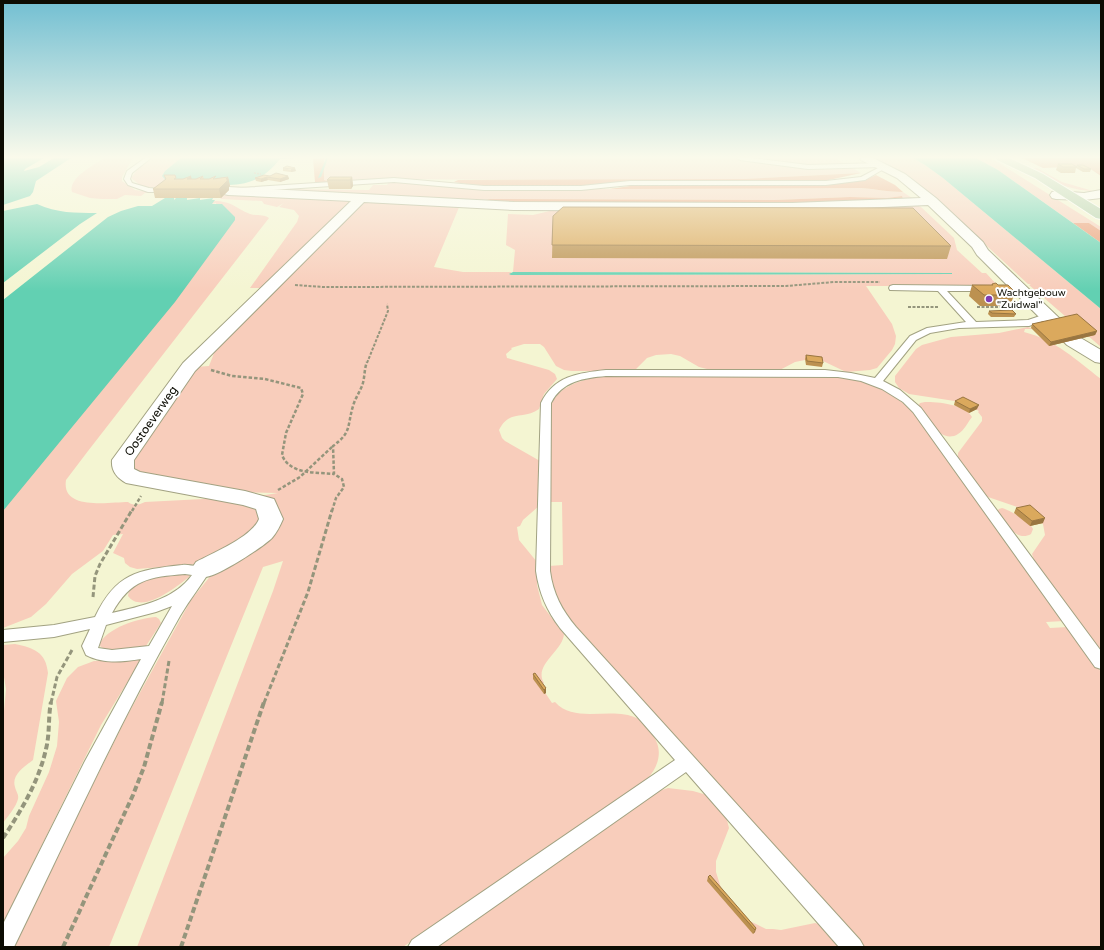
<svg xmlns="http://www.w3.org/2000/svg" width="1104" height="950" viewBox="0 0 1104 950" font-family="'Varela Round',sans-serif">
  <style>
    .green { fill: #f8cdbb; fill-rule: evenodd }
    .forest { fill: #eb9975 }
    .water { fill: #62d0b2 }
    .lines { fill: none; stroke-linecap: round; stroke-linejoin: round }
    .stream { fill: #62d0b2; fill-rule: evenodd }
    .lane-casing { stroke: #a2a282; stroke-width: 2 }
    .street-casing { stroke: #a2a282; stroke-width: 2 }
    .secondary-casing { stroke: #a2a282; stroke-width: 2 }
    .primary-casing { stroke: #fff; stroke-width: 2 }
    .path-far4 { stroke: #94957c; stroke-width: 1.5; stroke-dasharray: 2 1; stroke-linecap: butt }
    .path-far3 { stroke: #94957c; stroke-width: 2; stroke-dasharray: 3 1.5; stroke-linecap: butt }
    .path-far2 { stroke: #94957c; stroke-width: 2.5; stroke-dasharray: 3.5 2; stroke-linecap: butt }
    .path-far1 { stroke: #94957c; stroke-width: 3; stroke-dasharray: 5 2.5; stroke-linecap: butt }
    .path { stroke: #94957c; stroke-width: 4; stroke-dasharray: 6 3; stroke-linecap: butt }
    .lane { fill: #fff; fill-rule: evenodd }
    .street { fill: #fff; fill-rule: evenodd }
    .secondary { fill: #fff; fill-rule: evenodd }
    .primary { fill: #adcda8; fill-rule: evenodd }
    .wall { fill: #bc9150 }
    .shaded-wall { fill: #997641 }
    .building { fill: #dba95d; stroke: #997641 }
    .poi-dot { fill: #7f3db1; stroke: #fff; stroke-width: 1.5 }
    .labels { text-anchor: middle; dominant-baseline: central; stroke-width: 4; stroke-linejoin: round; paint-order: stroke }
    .far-poi-label { font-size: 10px; fill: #0c0c03; stroke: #fff; text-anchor: start }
    .street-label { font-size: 12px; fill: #0c0c03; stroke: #fff }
  </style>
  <rect width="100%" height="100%" fill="#f4f5d2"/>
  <!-- green -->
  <g class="green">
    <path d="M104 158H133L122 177V181L135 190 157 193H145L141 196 125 195 117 199H102L90 198 72 192C68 178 94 165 104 158Z"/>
    <path d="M153 158H181L165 171 169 184 161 190 140 185 131 178 138 169Z"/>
    <path d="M324 158H835L861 173 743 179 579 180 371 179 332 182 324 180Z"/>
    <path d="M871 158H913L925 165 943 178 1101 309V347L1029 285 1031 284H1028L962 223 882 163Z"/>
    <path d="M976 158H990L999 163 1101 227V231L1089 223H1073L998 170Z"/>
    <path d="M1037 168 1062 182 1093 191C1067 190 1052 181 1031 169Z"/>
    <path d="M389 182 426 183 470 189 861 188C876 189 888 192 903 192L912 198 903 199 902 196 887 198 850 197 775 200 490 199 476 202 269 189 369 190 373 185H387Z"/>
    <path d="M226 193 294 196 287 200 296 196 351 201 353 202 266 288H250L297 222 299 216 294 210 279 207 284 203 277 207 264 204 262 201 220 199Z"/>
    <path d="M214 201C232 201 235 208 250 214 257 216 264 214 269 218L88 451 66 480C61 511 110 502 128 502 133 506 139 505 145 502L223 498 255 506 262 526 199 564 137 569 130 567 125 563 124 558 113 553 123 534 113 535 103 551 72 574 46 604 31 617 3 628V396L222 204H216V203L211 204Z"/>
    <path d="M372 201 460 205 434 267 463 272H513L515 250 506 245 508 214 533 215 554 210 916 205 921 207 954 238 957 250 982 273H986L998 286H866L892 324 896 336 895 344 892 350 877 368 870 370 846 372 823 361 805 360 795 362 778 371 711 370 699 367 680 356 671 354 656 355 647 358 636 369 629 371H572L564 370 556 366 544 347 540 344H524L511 348 512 349 506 354 507 358 549 370 555 374 557 379 544 394 539 409C524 420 509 409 499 430L502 438 505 441 540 461 539 506 523 520 520 526 517 527 519 540 537 562V585L542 605 564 634C563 651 533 665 544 683L540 685 552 703 555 702C582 732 637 689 657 743 662 756 656 770 647 779L403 947H137L273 591 283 561 263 567 109 947H12L126 718 191 600 212 574 265 538 259 496 278 493 234 492 140 474 133 468 131 463 195 367 209 366 216 348 359 204ZM511 272 952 273V274L511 275Z"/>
    <path d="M1028 327 1033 329H1025L1024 332C1056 340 1076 360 1101 379V654L1035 563 1032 554 1045 535 1043 524 1026 510 988 497 982 492 958 460V453L982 421V417L978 412 979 411 961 402 909 394 899 388 895 382V376L916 349 922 345 951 337 999 333Z"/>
    <path d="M605 376H833C864 380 889 389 912 411L1064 621 1046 622 1050 628 1068 627 1101 672V947H864L563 613 552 589 549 566 563 565 562 502H549L551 405C560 384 585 379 605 376Z"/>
    <path d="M925 402C938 402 965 404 972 417 968 422 964 431 958 434 941 445 926 417 918 406L920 403Z"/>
    <path d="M1002 508C1011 511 1029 521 1033 529L1031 534C1016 543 1004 521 997 511L999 509Z"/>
    <path d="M186 574 190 575 189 577C176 587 142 615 128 596 130 575 170 576 186 574Z"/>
    <path d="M156 617 159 619 161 623 146 646C135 648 107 655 99 645 106 628 139 618 156 617Z"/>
    <path d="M15 644C34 648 46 652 48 673L33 760C25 766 11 775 15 787 16 792 19 794 18 799 16 807 8 816 3 823V722L6 689 3 671V645Z"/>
    <path d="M141 658V660L101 725 3 924V858L18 841 26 828 29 816 49 772 57 746 59 722 56 701 67 678 78 667 94 661Z"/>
    <path d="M668 788 693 791 707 795 726 816 729 828 716 861V872L722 891 750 921 766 929H773L781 930 815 923 822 925 842 947H435L659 791Z"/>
  </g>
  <!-- forest -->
  <g class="forest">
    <path d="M324 158V180L332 182 382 179 327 183 315 182 313 159Z"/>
    <path d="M1022 158H1101V176L1086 166 1043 168Z"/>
    <path d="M861 173 824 181 485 187 454 182 458 180 743 179Z"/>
    <path d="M876 175 895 185 903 192C888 192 876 189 861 188L610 189 636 185H653L835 184 865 180Z"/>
    <path d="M902 196 903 199 843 203 476 202 490 199 775 200 850 197 887 198Z"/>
    <path d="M1073 223H1089L1101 231V243Z"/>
  </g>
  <!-- water -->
  <g class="water">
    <path d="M3 158H44L25 169 24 171 39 167 54 158H71L36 181 33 192 30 196 3 205Z"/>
    <path d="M181 158H295L280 159C269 172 259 181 240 184 235 185 230 184 225 186L169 184 162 176 165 171Z"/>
    <path d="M913 158H976L998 170 1101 243V309L943 178 925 165Z"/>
    <path d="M165 198H174V200L176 198H187V200L200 198V200L213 198 212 200H215L212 204H222L235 217V220L175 302 3 511V300L108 217 121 211 138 206H152Z"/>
    <path d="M37 204C57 213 75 213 97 213L80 224 3 283V211Z"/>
    <path d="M513 272 952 273V274L511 275 509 274Z"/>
  </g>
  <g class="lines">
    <!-- stream -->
    <path class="stream" d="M326 158H328L321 177 318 178Z"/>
    <defs>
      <g id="lane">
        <path d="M145 158H151L132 173 130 179 132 183 149 188 171 190V192H148L128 185 124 179 127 171Z"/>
        <path d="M737 158H751L808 165 880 163 887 167 865 180 826 185H630L581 190H484L394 182 240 192 237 190 240 188 394 178 484 186H581L630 181H826L861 177 880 167 808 169 740 160Z"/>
        <path d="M893 285 991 286 992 288 991 290 988 291H947L976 322 1028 320 1049 313 1053 316 1052 318 1029 326 959 328 930 333 916 340 883 381 900 390 921 408 1101 651V669L1095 667 913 412 903 402 882 389 861 381 838 377 606 376C584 378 562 381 551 403L550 571C553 594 562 610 576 627L860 940 864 947H839L686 772 437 947H408L412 940 675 760 560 628C547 611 539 593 536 571L541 403C554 376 578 373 606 370H825L851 373 875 378 910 336 927 328 966 322 938 291 890 290 889 288 890 286Z"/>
        <path d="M205 563 210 565 212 568C202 584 190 599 180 616 119 723 68 836 14 947H3V924L85 761 141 659C122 662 103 664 86 655L82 646 90 629 54 637 3 642V630L54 625 95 617C116 573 137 570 182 565 187 564 192 566 197 566 199 566 202 564 205 563ZM185 574 192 575C174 600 141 606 112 613 131 579 149 577 185 574ZM172 606 149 646 112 650 98 648 106 625 156 612Z"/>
      </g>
      <path id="street" d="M860 158H873L905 174 936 198 983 242 988 250 1079 337 1101 350V363L1095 362 1067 345 977 255 972 247 928 205 792 211 514 210 364 202 195 371 134 460V469L140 472 245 491 274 499 283 519C280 526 277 532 272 538 263 547 217 577 205 577 202 577 199 575 196 574L192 568 196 562C213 553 252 537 259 519L256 509 243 505 126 483C117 478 111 471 112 460L183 363 351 201 228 195 224 194 222 191 224 188 228 187 514 202 792 203 921 198 897 178 861 160Z"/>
      <path id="secondary" d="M1101 190V198L1084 200 1056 199 1052 198 1050 195 1052 192 1056 191 1084 193Z"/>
      <path id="primary" d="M996 158H1009L1043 174 1101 209V219L1096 218 1035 178 997 160Z"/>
    </defs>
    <!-- lane casing -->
    <use href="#lane" class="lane-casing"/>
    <!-- street casing -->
    <use href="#street" class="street-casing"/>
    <!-- secondary casing -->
    <use href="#secondary" class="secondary-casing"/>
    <!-- primary casing -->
    <use href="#primary" class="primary-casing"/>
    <!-- path-far4 -->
    <path class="path-far4" d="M254 173 261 174"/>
    <!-- path-far3 -->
    <g class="path-far3">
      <path d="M295 285 323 287 786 286 834 282H880"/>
      <path d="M908 307H938"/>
      <path d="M977 307H1014"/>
      <path d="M367 363 388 311 387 304"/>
    </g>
    <!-- path-far2 -->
    <g class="path-far2">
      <path d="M211 370 232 376 265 379 301 388 303 394 286 433 282 455C290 475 316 472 334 474"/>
      <path d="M278 490 300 477 333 446"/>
      <path d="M132 511 141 496"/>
      <path d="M332 511 336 498 344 487 342 479 334 474 333 446C352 432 347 426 353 406 355 399 359 393 362 386 365 378 364 369 367 362"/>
    </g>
    <!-- path-far1 -->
    <g class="path-far1">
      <path d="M93 597 95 576 100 564 132 510"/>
      <path d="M51 703 57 677 72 650"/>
      <path d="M162 703 169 661"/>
      <path d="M264 703 308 592 332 510"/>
    </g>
    <!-- path -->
    <g class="path">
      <path d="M3 838C21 811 39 781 46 749 50 733 48 717 51 702"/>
      <path d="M63 947 133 795 144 767 162 702"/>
      <path d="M181 947 264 702"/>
    </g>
    <!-- lane -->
    <use href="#lane" class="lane"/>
    <!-- street -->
    <use href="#street" class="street"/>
    <!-- secondary -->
    <use href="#secondary" class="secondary"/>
    <!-- primary -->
    <use href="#primary" class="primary"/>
  </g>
  <!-- wall -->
  <g class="wall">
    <path d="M1058 164 1076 167 1077 165 1091 169 1090 172H1083L1076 168 1075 173H1061L1056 170Z"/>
    <path d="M283 168 296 171 291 172 283 171Z"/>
    <path d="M164 175 176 179H196L203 176 204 179H217L228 177 230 186 229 187V190L221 198H155L153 189 166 180Z"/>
    <path d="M270 176H288L289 179 280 182 268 180 261 182 256 181 255 178Z"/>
    <path d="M352 177 353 186 351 189H329L327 180Z"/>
    <path d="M553 216 951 246 947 259 552 258Z"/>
    <path d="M992 284 1014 291 1013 294 1014 295 1010 306H980L969 296 972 285H991Z"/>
    <path d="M989 311 1016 314 1014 317H991L988 314Z"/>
    <path d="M1032 324 1097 331 1095 335 1049 346 1031 328Z"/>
    <path d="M806 355 823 363 822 367 806 365 805 359Z"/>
    <path d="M955 401 977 409 969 413 954 405Z"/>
    <path d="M1016 508 1043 523 1030 526 1014 513Z"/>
    <path d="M533 674 546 688V693L544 694 533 679Z"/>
    <path d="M708 877 756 928 755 932 753 934 707 881Z"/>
  </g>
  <!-- shaded-wall -->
  <g class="shaded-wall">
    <path d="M295 168 296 171 291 172V169Z"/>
    <path d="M191 176 193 184 187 179Z"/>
    <path d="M288 176 289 179 280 182V179Z"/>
    <path d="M228 177 230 186 229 187V190L221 198 219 189 226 179Z"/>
    <path d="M267 177 268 180 261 182V179Z"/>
    <path d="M352 177 353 186 351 189 350 180Z"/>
    <path d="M1097 331 1095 335 1049 346 1051 342Z"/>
    <path d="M979 405 977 409 969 413 970 409Z"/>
    <path d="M1045 518 1043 523 1030 526 1032 521Z"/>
    <path d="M546 688V693L544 694V690Z"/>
    <path d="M756 928 755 932 753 934Z"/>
  </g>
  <!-- building -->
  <g class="building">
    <path d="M1058 164H1072L1077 167H1063Z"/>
    <path d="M1077 165H1083L1091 169H1084Z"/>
    <path d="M287 166 295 168 291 169 283 168Z"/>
    <path d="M276 173 288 176 280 179 267 177 261 179 255 178 264 175 270 176Z"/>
    <path d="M164 175H175L176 178 174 179H183L191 176 187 179H196L203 176 200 179H209L216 176 213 179 228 177 226 179H228L227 181 219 189H153L166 179Z"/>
    <path d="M330 177H352L350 180H327Z"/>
    <path d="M563 207 913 208 951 246 552 245 553 216Z"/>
    <path d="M996 283 998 285H1008L1014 291H1009L1014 295H984L972 285H993L992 284Z"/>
    <path d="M1012 310 1016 314 992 313 989 311Z"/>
    <path d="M1077 314 1097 331 1051 342 1032 324Z"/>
    <path d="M806 355 822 357 823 363 807 361Z"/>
    <path d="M963 397 979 405 970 409 955 401Z"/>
    <path d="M1030 505 1045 518 1032 521 1016 508Z"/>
    <path d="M535 673 546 688 544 690 533 674Z"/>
    <path d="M710 875 756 928 755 930 708 877Z"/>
  </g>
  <!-- sky -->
  <linearGradient id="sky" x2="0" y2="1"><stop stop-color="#72bfd2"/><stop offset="0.54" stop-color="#fafaeb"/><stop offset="1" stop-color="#fafaeb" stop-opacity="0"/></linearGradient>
  <rect width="1104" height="291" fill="url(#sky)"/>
  <!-- markers -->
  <circle class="poi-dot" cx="989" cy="299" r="4"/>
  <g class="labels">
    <!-- far-poi labels -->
    <g class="far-poi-label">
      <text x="997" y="293">Wachtgebouw<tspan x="997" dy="12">"Zuidwal"</tspan></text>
    </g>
    <!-- street labels -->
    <g class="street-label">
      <text transform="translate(151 421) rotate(-55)">Oostoeverweg</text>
    </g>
  </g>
  <!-- border -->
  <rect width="1104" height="950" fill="none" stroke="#0c0c03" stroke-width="8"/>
</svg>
